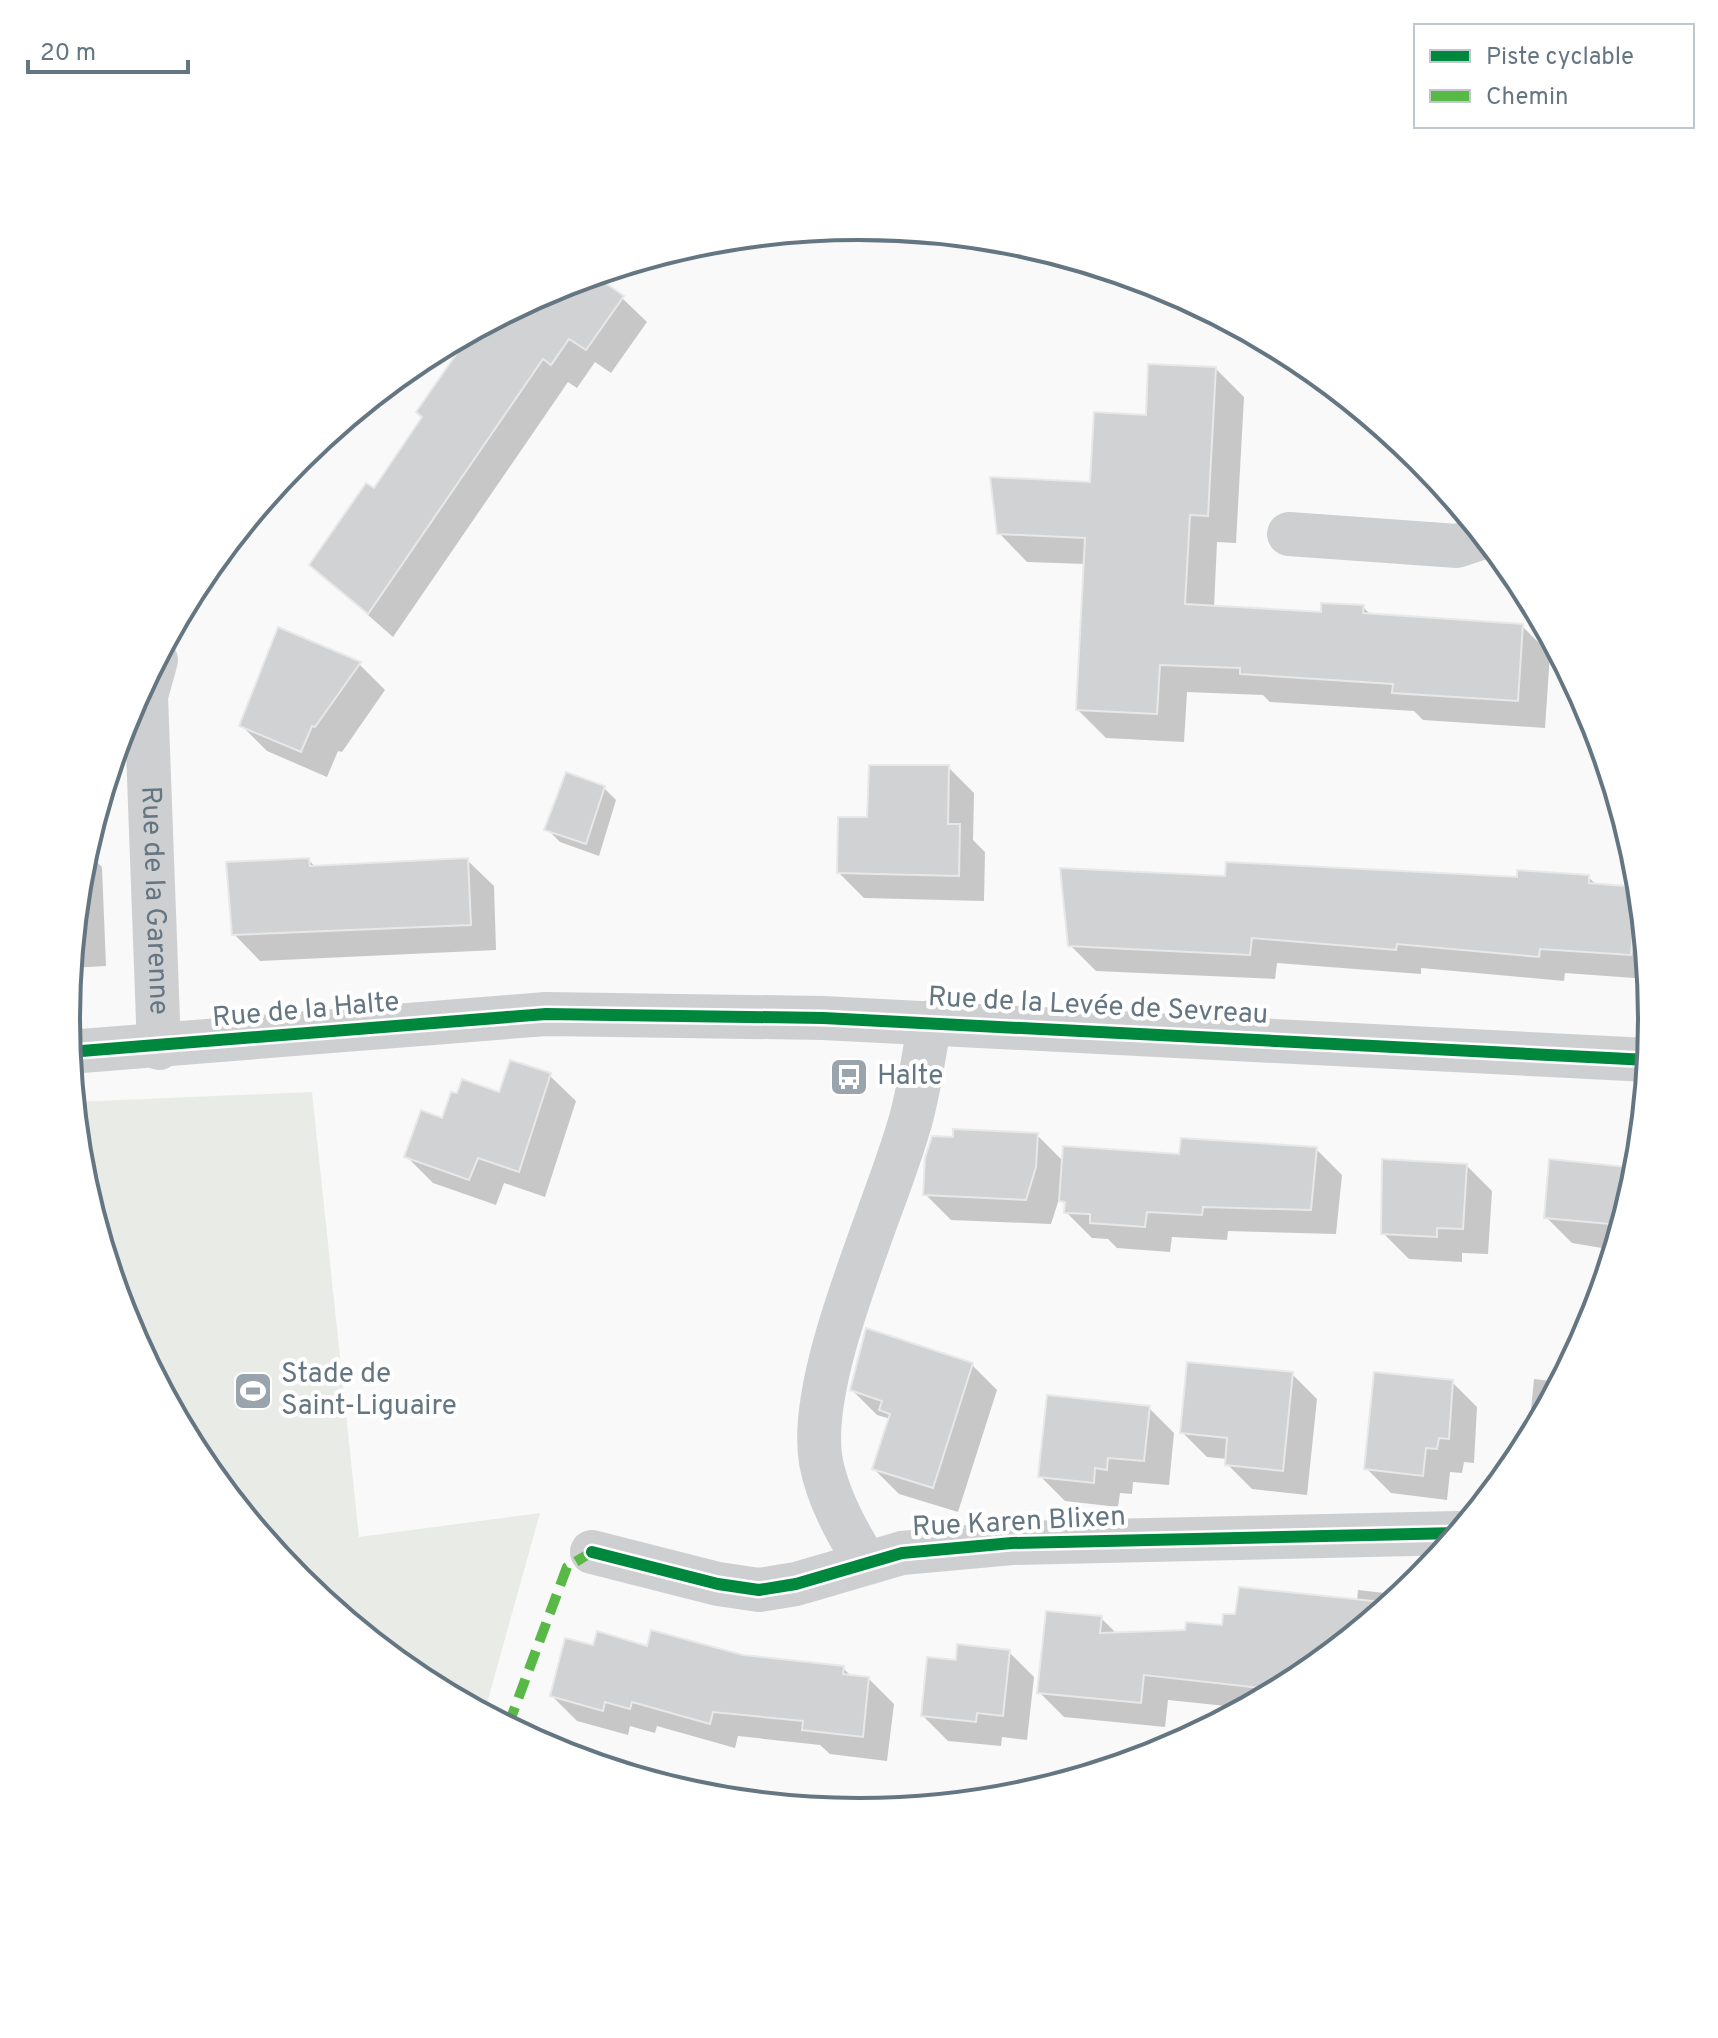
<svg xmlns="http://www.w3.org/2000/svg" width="1718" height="2038" viewBox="0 0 1718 2038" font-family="Overpass,sans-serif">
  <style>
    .green { fill: #e8ebe6 }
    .shadow { fill: #0003 }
    .building { fill: #d0d2d3; stroke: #e8e8e8; stroke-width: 2 }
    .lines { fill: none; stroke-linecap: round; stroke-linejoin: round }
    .minor { stroke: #cecfd0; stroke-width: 44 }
    .quiet { stroke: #58b947; stroke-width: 10; stroke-dasharray: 20 10; stroke-linecap: butt }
    .cycleway-casing { stroke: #fff; stroke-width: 17 }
    .cycleway { stroke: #00873e; stroke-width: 12 }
    .labels { text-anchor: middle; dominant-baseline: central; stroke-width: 8; stroke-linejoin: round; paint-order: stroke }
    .street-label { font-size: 28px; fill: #657683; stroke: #fff }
    .poi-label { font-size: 28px; fill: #657683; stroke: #fff; text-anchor: start }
    .rim { fill: none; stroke: #657683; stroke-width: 4 }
  </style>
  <rect width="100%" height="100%" fill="#f9f9f9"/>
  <!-- green -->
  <path class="green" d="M312 1092 359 1537 540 1513 484 1714 418 1678 298 1579 199 1459 126 1322 81 1173 74 1102Z"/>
  <!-- shadow -->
  <g class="shadow">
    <path d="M597 274 647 322 611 373 595 362 577 388 568 382 393 637 311 565 556 286Z"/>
    <path d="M1216 369 1244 397 1236 543 1217 542 1214 608 1323 614 1363 607 1372 616 1522 626 1550 654 1545 728 1423 720 1414 711 1270 702 1263 695 1187 692 1184 742 1106 738 1078 710 1086 564 1027 562 999 533 1092 484 1148 417Z"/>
    <path d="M359 664 385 690 342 752 338 751 327 777 267 751 241 725Z"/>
    <path d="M948 767 974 793 973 840 985 852 984 901 864 898 839 873 869 819Z"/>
    <path d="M604 788 616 800 599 856 560 842 547 829Z"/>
    <path d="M85 851 102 867 106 966 71 968Z"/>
    <path d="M309 860 316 868 467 860 494 886 496 950 260 961 234 934Z"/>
    <path d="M1588 877 1598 886 1636 889 1640 893 1648 979 1565 973 1564 981 1421 968V974L1277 963 1275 979 1096 971 1070 945 1226 878Z"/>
    <path d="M549 1075 576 1101 545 1197 504 1183 496 1205 433 1183 407 1157 444 1120Z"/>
    <path d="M1037 1135 1064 1162 1316 1149 1342 1175 1336 1234 1228 1231 1227 1240 1172 1237 1170 1252 1117 1248 1108 1239 1092 1238 1066 1212 1067 1206 1059 1199 1051 1224 951 1220 925 1194Z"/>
    <path d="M1466 1165 1492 1191 1488 1254 1462 1253V1262L1409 1259 1383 1233Z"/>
    <path d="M1634 1170 1637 1173 1614 1250 1572 1243 1546 1217Z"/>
    <path d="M972 1365 997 1390 958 1512 899 1494 874 1469 891 1419 877 1415 852 1390Z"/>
    <path d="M1292 1374 1317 1399 1307 1495 1252 1489 1227 1464V1459L1207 1457 1182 1432Z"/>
    <path d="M1534 1379 1560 1382 1528 1441Z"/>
    <path d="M1452 1382 1477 1407 1474 1463 1464 1462 1462 1473 1450 1472 1447 1500 1391 1493 1366 1468Z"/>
    <path d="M1149 1408 1174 1433 1169 1485 1133 1482 1132 1494 1120 1493 1118 1507 1065 1501 1040 1476Z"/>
    <path d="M1358 1590 1402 1595 1299 1679 1245 1708 1168 1700 1165 1727 1064 1717 1039 1692 1101 1618 1117 1634 1187 1632 1357 1601Z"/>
    <path d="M594 1648H649L843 1668 852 1677 868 1678 894 1704 887 1761 830 1754 820 1745 738 1736 735 1748 657 1726 655 1733 630 1726 628 1735 577 1721 552 1696Z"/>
    <path d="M1009 1652 1034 1677 1027 1740 1002 1737 1001 1746 948 1741 923 1716 958 1662Z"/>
  </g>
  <!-- building -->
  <g class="building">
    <path d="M594 275 624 296 586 350 569 339 551 365 543 359 368 614 309 565 366 483 374 488 422 417 416 412 473 330 556 286Z"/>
    <path d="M1148 364 1216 367 1208 516 1190 515 1185 604 1321 612V603L1364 605 1363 613 1523 624 1518 701 1392 693 1393 684 1240 674V668L1160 665 1157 714 1076 710 1085 538 997 534 990 477 1090 482 1094 412 1146 415Z"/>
    <path d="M278 627 361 662 315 727 312 726 301 752 239 726Z"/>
    <path d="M869 765H949L948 824H960L959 876 837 873 838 817H867Z"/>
    <path d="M566 772 605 786 586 844 544 830Z"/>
    <path d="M309 858 310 866 468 858 471 925 232 935 226 862Z"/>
    <path d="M1226 862 1517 877V870L1589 875V883L1637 887 1631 955 1540 949 1539 957 1397 944 1396 950 1252 938 1250 955 1068 946 1060 868 1225 876Z"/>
    <path d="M510 1060 551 1073 519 1172 478 1158 469 1180 404 1157 421 1110 442 1118 451 1092 457 1093 462 1079 499 1092Z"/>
    <path d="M953 1129 1038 1133 1036 1167 1026 1200 923 1195 925 1158 932 1136 953 1137Z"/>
    <path d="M1181 1138 1317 1147 1311 1210 1203 1207 1202 1215 1147 1212 1145 1227 1090 1223V1214L1064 1213 1065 1202 1059 1201 1063 1146 1179 1154Z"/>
    <path d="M1382 1159 1467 1164 1463 1229 1437 1228V1237L1381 1234Z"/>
    <path d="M1549 1159 1637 1168 1621 1225 1544 1218Z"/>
    <path d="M866 1328 973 1363 933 1488 872 1469 890 1414 879 1410 882 1401 850 1390Z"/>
    <path d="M1187 1362 1293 1372 1283 1471 1225 1465 1227 1438 1180 1433Z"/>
    <path d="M1374 1372 1453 1380 1449 1439 1439 1438 1437 1449 1426 1448 1423 1476 1364 1469Z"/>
    <path d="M1047 1395 1150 1406 1144 1461 1108 1458 1107 1470 1095 1468 1094 1483 1038 1477Z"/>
    <path d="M1239 1587 1392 1603 1299 1679 1278 1690 1144 1675 1141 1703 1037 1693 1046 1611 1102 1616 1100 1633 1185 1630 1186 1622 1222 1625 1223 1614H1235Z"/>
    <path d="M651 1630 743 1655 844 1666 843 1674 869 1677 863 1737 802 1730 803 1721 713 1712 710 1724 632 1702 630 1709 605 1702 603 1711 550 1696 565 1638 593 1645 597 1631 647 1646Z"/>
    <path d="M957 1644 1010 1650 1003 1716 977 1713 976 1722 921 1716 927 1657 956 1660Z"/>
  </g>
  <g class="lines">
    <!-- minor -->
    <g class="minor">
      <path d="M1289 534 1457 546 1484 537"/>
      <path id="s1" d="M156 660 146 696 159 1048"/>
      <path d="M69 1052 546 1014 823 1018 1648 1060"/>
      <path d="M592 1552 718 1584 759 1590 796 1584 902 1553 1012 1543 1458 1533"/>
      <path d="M865 1561C846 1531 828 1498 821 1462 806 1378 883 1215 908 1129 919 1095 923 1057 930 1022"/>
    </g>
    <!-- quiet -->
    <path class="quiet" d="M508 1726 567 1567 592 1552"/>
    <defs>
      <g id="cycleway">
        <path d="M69 1052 546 1014 823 1018 1648 1060"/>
        <path d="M592 1552 718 1584 759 1590 796 1584 902 1553 1012 1543 1458 1533"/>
      </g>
    </defs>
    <!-- cycleway casing -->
    <use href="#cycleway" class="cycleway-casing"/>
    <!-- cycleway -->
    <use href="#cycleway" class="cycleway"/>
  </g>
  <!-- icons -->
  <defs>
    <symbol id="bus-square" viewBox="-11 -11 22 22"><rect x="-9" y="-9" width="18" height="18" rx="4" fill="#99a4ac" stroke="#fff"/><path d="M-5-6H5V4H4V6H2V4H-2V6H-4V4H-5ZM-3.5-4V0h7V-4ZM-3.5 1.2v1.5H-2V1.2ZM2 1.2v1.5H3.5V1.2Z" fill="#fff"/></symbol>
    <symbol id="stadium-square" viewBox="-11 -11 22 22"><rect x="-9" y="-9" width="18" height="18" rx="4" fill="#99a4ac" stroke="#fff"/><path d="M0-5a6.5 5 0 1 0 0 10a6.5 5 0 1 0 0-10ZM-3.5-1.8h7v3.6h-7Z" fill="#fff"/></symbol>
  </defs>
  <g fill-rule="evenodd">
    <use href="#bus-square" x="827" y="1055" width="44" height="44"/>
    <use href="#stadium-square" x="231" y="1369" width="44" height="44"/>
  </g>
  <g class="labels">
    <!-- street labels -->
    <g class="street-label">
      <text stroke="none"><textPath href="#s1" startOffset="242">Rue de la Garenne</textPath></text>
      <text transform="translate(1098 1007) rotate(3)">Rue de la Levée de Sevreau</text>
      <text transform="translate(306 1011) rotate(-5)">Rue de la Halte</text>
      <text transform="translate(1019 1523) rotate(-3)">Rue Karen Blixen</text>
    </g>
    <!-- poi labels -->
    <g class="poi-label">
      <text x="877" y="1077">Halte</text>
      <text x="281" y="1375">Stade de<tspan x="281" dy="32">Saint-Liguaire</tspan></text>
    </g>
  </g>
  <!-- crop -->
  <path d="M0 0H1718V2038H0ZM80 1019a779 779 0 1 1 1558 0a779 779 0 1 1-1558 0Z" fill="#fff" fill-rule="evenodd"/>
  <path class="rim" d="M80 1019a779 779 0 1 1 1558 0a779 779 0 1 1-1558 0Z"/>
  <!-- legend -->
  <rect x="1414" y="24" width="280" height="104" fill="#ffffff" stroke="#c1c8cd" stroke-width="2"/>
  <rect x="1430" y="50" width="40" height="12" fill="#00873e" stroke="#c1c8cd" stroke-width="2"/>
  <text x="1486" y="64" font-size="24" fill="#657683">Piste cyclable</text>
  <rect x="1430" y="90" width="40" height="12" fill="#58b947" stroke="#c1c8cd" stroke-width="2"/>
  <text x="1486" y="104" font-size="24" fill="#657683">Chemin</text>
  <!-- scale -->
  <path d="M28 60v12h160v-12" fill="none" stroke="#657683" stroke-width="4"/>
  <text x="40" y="60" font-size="24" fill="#657683" stroke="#ffffff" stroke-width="6" paint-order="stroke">20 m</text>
</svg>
